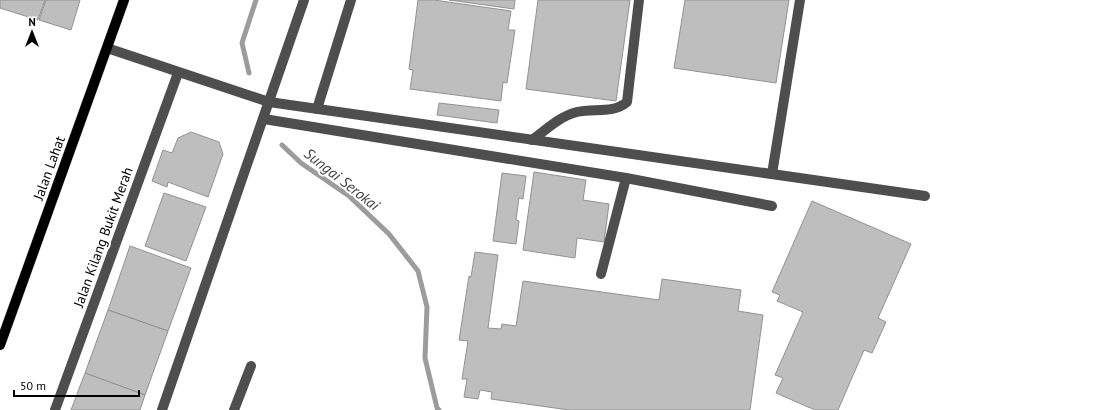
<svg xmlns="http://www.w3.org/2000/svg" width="1109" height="410" viewBox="0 0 1109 410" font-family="'PT Sans',sans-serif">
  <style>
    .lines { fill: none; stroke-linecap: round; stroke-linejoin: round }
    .stream { stroke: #9c9c9c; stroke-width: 5 }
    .building { fill: #bebebe; stroke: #929292 }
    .major-casing { stroke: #dbdbdb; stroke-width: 11 }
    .minor { stroke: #4e4e4e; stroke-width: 10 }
    .major { stroke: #000; stroke-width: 10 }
    .labels { text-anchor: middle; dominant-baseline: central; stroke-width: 4; stroke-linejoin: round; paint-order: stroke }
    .street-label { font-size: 14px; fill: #000; stroke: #fff }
    .water-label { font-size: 15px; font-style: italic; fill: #3d3d3d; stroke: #fff }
  </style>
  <rect width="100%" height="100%" fill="#fff"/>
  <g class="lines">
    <!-- stream -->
    <g class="stream">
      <path d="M249 73 242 43 256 0"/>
      <path d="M282 145 301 163 349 196 389 234 418 271 427 307 425 358 437 408 439 410"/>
    </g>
  </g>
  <!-- building -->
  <g class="building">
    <path d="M0 0H45L38 20 0 8Z"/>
    <path d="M46 0H80L71 30 39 20Z"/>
    <path d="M418 0H434L511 11 508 30H515L507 83 503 82 501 101 410 89 413 70 409 69Z"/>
    <path d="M449 0H515L514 9Z"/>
    <path d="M538 0H630L616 101 526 89Z"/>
    <path d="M685 0H789L776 83 674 68Z"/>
    <path d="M439 103 499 110 497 123 437 115Z"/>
    <path d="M191 132 219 142 223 154 208 197 168 182 167 187 152 181 163 150 172 153 178 138Z"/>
    <path d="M534 172 586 180 583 200 609 204 604 242 577 238 575 258 523 250Z"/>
    <path d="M502 173 526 176 523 199 519 198 516 220 519 221 516 244 493 241Z"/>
    <path d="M164 193 206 207 186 261 145 246Z"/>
    <path d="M812 201 911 244 878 318 886 322 872 353 864 350 838 410H815L776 393 783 378 775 375 803 312 777 301 780 295 772 292Z"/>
    <path d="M130 246 191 268 168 331 108 310Z"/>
    <path d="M475 252 498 255 488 328 501 329 502 324 516 326 523 281 659 300 662 279 741 290 738 311 763 315 750 410H569L491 399 492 392 480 390 478 399 464 397 467 379H462L468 341 459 340 469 276 471 277Z"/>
    <path d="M108 310 168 331 145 395 85 373Z"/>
    <path d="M85 373 145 395 140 410H71Z"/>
  </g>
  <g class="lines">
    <defs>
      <path id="major" d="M0 345 124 0"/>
    </defs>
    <!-- major casing -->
    <use href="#major" class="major-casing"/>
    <!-- minor -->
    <g class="minor">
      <path d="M107 48 269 102 925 196"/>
      <path d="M317 109 351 0"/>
      <path d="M264 119 626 178 601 274"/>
      <path d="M532 140C546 130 560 116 577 112 594 108 613 114 627 102L639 0"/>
      <path d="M772 174 800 0"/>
      <path d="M626 178 772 206"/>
      <path d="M55 410 178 73"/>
      <path d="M162 410 304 0"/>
      <path d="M234 410 251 366"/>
    </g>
    <!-- major -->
    <use href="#major" class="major"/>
  </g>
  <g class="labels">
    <!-- street labels -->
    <g class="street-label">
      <text transform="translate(49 168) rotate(-70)">Jalan Lahat</text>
      <text transform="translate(103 237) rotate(-70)">Jalan Kilang Bukit Merah</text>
    </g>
    <!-- water labels -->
    <g class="water-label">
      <text transform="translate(342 179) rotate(38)">Sungai Serokai</text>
    </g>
  </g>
  <!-- north arrow -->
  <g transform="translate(32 32)" stroke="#ffffff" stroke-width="3" paint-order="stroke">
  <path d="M0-3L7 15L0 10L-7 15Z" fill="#000000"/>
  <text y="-6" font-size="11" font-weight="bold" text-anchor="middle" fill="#000000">N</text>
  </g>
  <!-- scale -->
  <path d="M14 390v6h125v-6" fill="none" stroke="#000000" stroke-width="2"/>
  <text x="20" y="390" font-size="12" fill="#000000" stroke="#ffffff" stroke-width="3" paint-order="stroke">50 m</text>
</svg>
